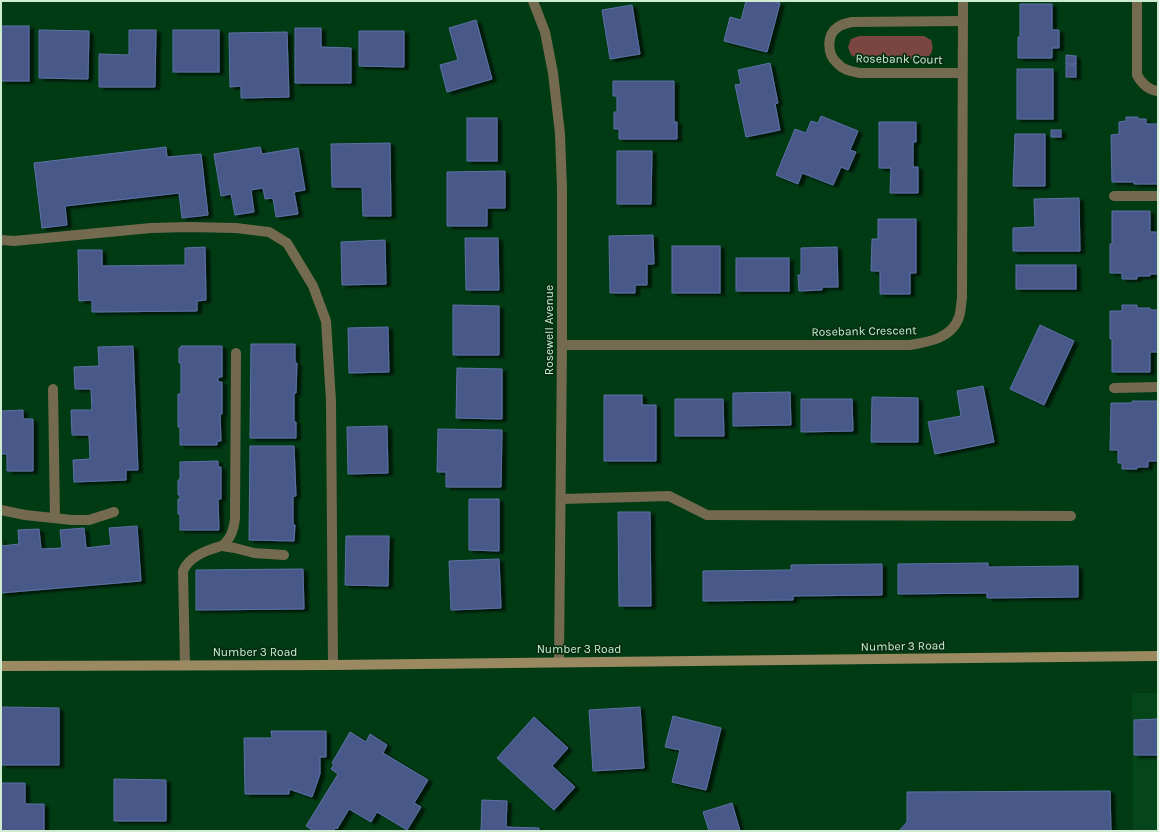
<svg xmlns="http://www.w3.org/2000/svg" width="1159" height="832" viewBox="0 0 1159 832" font-family="Karla,sans-serif">
  <style>
    .built { fill: #044519 }
    .green { fill: #7b463f }
    .building { fill: #465889; stroke: #5e71a7; filter: url(#shadow) }
    .lines { fill: none; stroke-linecap: round; stroke-linejoin: round }
    .service { stroke: #746a50; stroke-width: 10 }
    .minor { stroke: #746a50; stroke-width: 10 }
    .secondary { stroke: #9a8961; stroke-width: 10 }
    .labels { text-anchor: middle; dominant-baseline: central; stroke-width: 3.5; stroke-linejoin: round; paint-order: stroke }
    .street-label { font-size: 12px; fill: #cfebd2; stroke: #062f11 }
  </style>
  <defs>
    <filter id="shadow"><feDropShadow dx="4.5" dy="2.5" stdDeviation="1" flood-color="#0009"/></filter>
  </defs>
  <rect width="100%" height="100%" fill="#013b14"/>
  <!-- built -->
  <path class="built" d="M1132 693H1158V831H1133Z"/>
  <!-- green -->
  <path class="green" d="M859 36H924L931 40C934 48 933 56 923 59H860L851 55 848 47 851 39Z"/>
  <!-- building -->
  <g class="building">
    <path d="M746 1H771L780 3 767 52 724 41 730 17 741 20Z"/>
    <path d="M1020 4H1052V30H1059V48H1052V58H1018V37H1020Z"/>
    <path d="M632 5 640 54 610 59 602 10Z"/>
    <path d="M476 20 492 79 447 92 440 65 458 60 449 28Z"/>
    <rect x="1" y="26" width="28" height="55"/>
    <path d="M295 28H321V47L351 48V83H295Z"/>
    <path d="M39 30 89 31 88 79 39 78Z"/>
    <path d="M129 30H156L155 87H99V54L129 55Z"/>
    <rect x="173" y="30" width="46" height="42"/>
    <path d="M359 31H404V67L359 66Z"/>
    <path d="M287 32 289 97 241 98V86L230 87 229 33Z"/>
    <path d="M1066 55 1076 56V64H1066Z"/>
    <path d="M770 63 778 103 775 104 780 130 746 137 735 85 741 84 738 70Z"/>
    <rect x="1066" y="65" width="10" height="12"/>
    <rect x="1017" y="69" width="36" height="50"/>
    <path d="M613 81H674V122H677V139H619V129H614V112H617V96H613Z"/>
    <path d="M821 116 858 131 850 150 856 152 848 170 841 167 833 185 802 173 798 184 776 175 795 129 806 133 811 121 818 123Z"/>
    <path d="M1126 117H1138V119H1146V124H1158V184H1134V182H1112L1111 135 1119 134V122L1126 121Z"/>
    <rect x="467" y="118" width="30" height="43"/>
    <path d="M879 122H916V142H913V167H918V193H890L891 168H879Z"/>
    <rect x="1051" y="130" width="10" height="7"/>
    <path d="M1015 134H1045V186H1013Z"/>
    <path d="M390 143 391 216H363L362 187H332L331 144Z"/>
    <path d="M166 147 167 157 201 154 208 215 182 218 179 193 65 206 67 225 42 228 34 163Z"/>
    <path d="M260 147 262 154 298 148 305 190 294 192 298 214 276 217 273 198 265 199 263 188 251 190 254 212 235 215 231 194 221 196 214 154Z"/>
    <path d="M617 151H652L651 204H617Z"/>
    <path d="M505 171V208H487V226H447V172Z"/>
    <path d="M1079 198 1080 251H1013V228L1035 227 1034 199Z"/>
    <path d="M1112 211H1150V232H1158V274H1150V276H1137V279H1122V273H1110V244H1112Z"/>
    <path d="M878 219H916V273H910V294H880V271H871L872 239H878Z"/>
    <path d="M653 235 654 264H647V285H635V293H610L609 236Z"/>
    <path d="M465 238H498L499 290H466Z"/>
    <path d="M385 240 386 284 342 285 341 242Z"/>
    <rect x="672" y="246" width="48" height="47"/>
    <path d="M205 247 206 300 197 301V311L92 312V300L79 301 78 250H102V266L185 265V248Z"/>
    <path d="M837 247 838 287H822V290L799 291 798 275H801V248Z"/>
    <rect x="736" y="258" width="53" height="33"/>
    <rect x="1016" y="265" width="60" height="24"/>
    <path d="M453 305 499 306V355H453Z"/>
    <path d="M1122 305H1137V308H1150V310H1158V352H1150V372H1112V339H1110V311H1122Z"/>
    <path d="M1040 325 1074 341 1044 405 1010 389Z"/>
    <path d="M388 327 389 372 349 373 348 328Z"/>
    <path d="M251 344H295V363H297L296 393H294V422H296V438H250Z"/>
    <path d="M133 346 138 470H126V480L74 482 73 460 90 459 89 435H72L71 410H92L91 389H75L74 367 99 366 98 347Z"/>
    <path d="M181 346H222V377H218V382H222V414H220L221 441H217V445H180V427H178V394H181V363H179V348H181Z"/>
    <path d="M457 368 502 369V419L456 418Z"/>
    <path d="M983 386 994 442 935 454 928 422 961 416 957 391Z"/>
    <path d="M790 392 791 425 733 426V393Z"/>
    <path d="M604 395H642V405H656V461H604Z"/>
    <path d="M872 397 918 398V442H871Z"/>
    <path d="M675 399H723L724 436H675Z"/>
    <path d="M801 399H852L853 431 801 432Z"/>
    <path d="M1132 401H1157L1158 461H1148V467H1137V469H1122V463H1118V450H1110L1111 403H1132Z"/>
    <path d="M23 410V419H33V471H7V454H1V411Z"/>
    <path d="M387 426 388 473 348 474 347 427Z"/>
    <path d="M438 429 502 430 501 487H446V472H437Z"/>
    <path d="M250 446H294L296 496H293V525H295L294 541 249 540Z"/>
    <path d="M218 461V467H221V499H218L219 530H180V514H178V499H180V495H178V480H180V462Z"/>
    <path d="M469 499H499V551L469 550Z"/>
    <path d="M618 512H650L651 606H619Z"/>
    <path d="M137 526 141 581 1 593V538L2 546 19 544 18 530 39 529 41 549 62 548 60 530 84 528 86 548 111 545 109 528Z"/>
    <path d="M346 536H389L388 586 345 585Z"/>
    <path d="M499 559 501 608 451 610 449 561Z"/>
    <path d="M988 563V567L1078 566V597L987 598V593L898 594V564Z"/>
    <path d="M882 564V595L793 596V600L703 601V571L791 570V565Z"/>
    <path d="M303 569 304 609 196 610V570Z"/>
    <path d="M1 707 59 708V765H1Z"/>
    <path d="M640 707 644 768 593 771 589 710Z"/>
    <path d="M673 716 721 728 706 790 672 782 680 750 665 747Z"/>
    <path d="M534 717 568 748 552 766 575 787 554 810 497 758Z"/>
    <path d="M1158 719V755H1134V720Z"/>
    <path d="M271 731H326V757H320V774L312 797 289 789V794H245L244 738H272Z"/>
    <path d="M350 732 366 742 370 734 387 745 383 753 428 780 414 803 421 807 407 830 377 812 371 822 349 809 337 829 336 827 333 831H314L306 826 338 774 331 769 334 764 332 763Z"/>
    <path d="M114 779 166 780V821H114Z"/>
    <path d="M1 783H25V804H44V831H1Z"/>
    <path d="M1110 791 1111 831H899L907 822V792Z"/>
    <path d="M482 800 507 801 506 827 539 828V831H481Z"/>
    <path d="M732 803 740 831H709L703 812Z"/>
  </g>
  <g class="lines">
    <!-- service -->
    <g class="service">
      <path d="M1 240 14 241 151 228 188 227 236 228 269 232 287 243 313 286 326 321 331 401 333 665"/>
      <path d="M53 389 55 518"/>
      <path d="M561 499 669 496 707 515 1071 516"/>
      <path d="M1 510 25 515 72 520H89L114 512"/>
      <path d="M222 546 235 548 254 553 284 555"/>
      <path d="M185 665 183 571C188 559 200 553 212 549 217 547 222 547 226 542 232 536 234 527 235 519L236 353"/>
    </g>
    <!-- minor -->
    <g class="minor">
      <path d="M533 1 545 32 553 73 560 134 562 189V345L559 662"/>
      <path d="M1137 1V75C1142 84 1148 90 1158 91"/>
      <path d="M962 73H859C851 71 843 70 837 63 827 54 826 35 838 27 842 24 847 23 852 22L963 21"/>
      <path d="M1114 196H1158"/>
      <path d="M562 345H910C929 342 952 338 959 317 961 311 961 304 962 298L963 1"/>
      <path d="M1114 388 1158 387"/>
    </g>
    <!-- secondary -->
    <path class="secondary" d="M1 666 333 665 1158 656"/>
  </g>
  <g class="labels">
    <!-- street labels -->
    <g class="street-label">
      <text transform="translate(899 59) rotate(1)">Rosebank Court</text>
      <text transform="translate(549 330) rotate(-90)">Rosewell Avenue</text>
      <text transform="translate(864 331) rotate(-1)">Rosebank Crescent</text>
      <text transform="translate(903 646) rotate(-1)">Number 3 Road</text>
      <text x="579" y="649">Number 3 Road</text>
      <text x="255" y="652">Number 3 Road</text>
    </g>
  </g>
  <!-- border -->
  <rect width="1159" height="832" fill="none" stroke="#cfebd2" stroke-width="4"/>
</svg>
